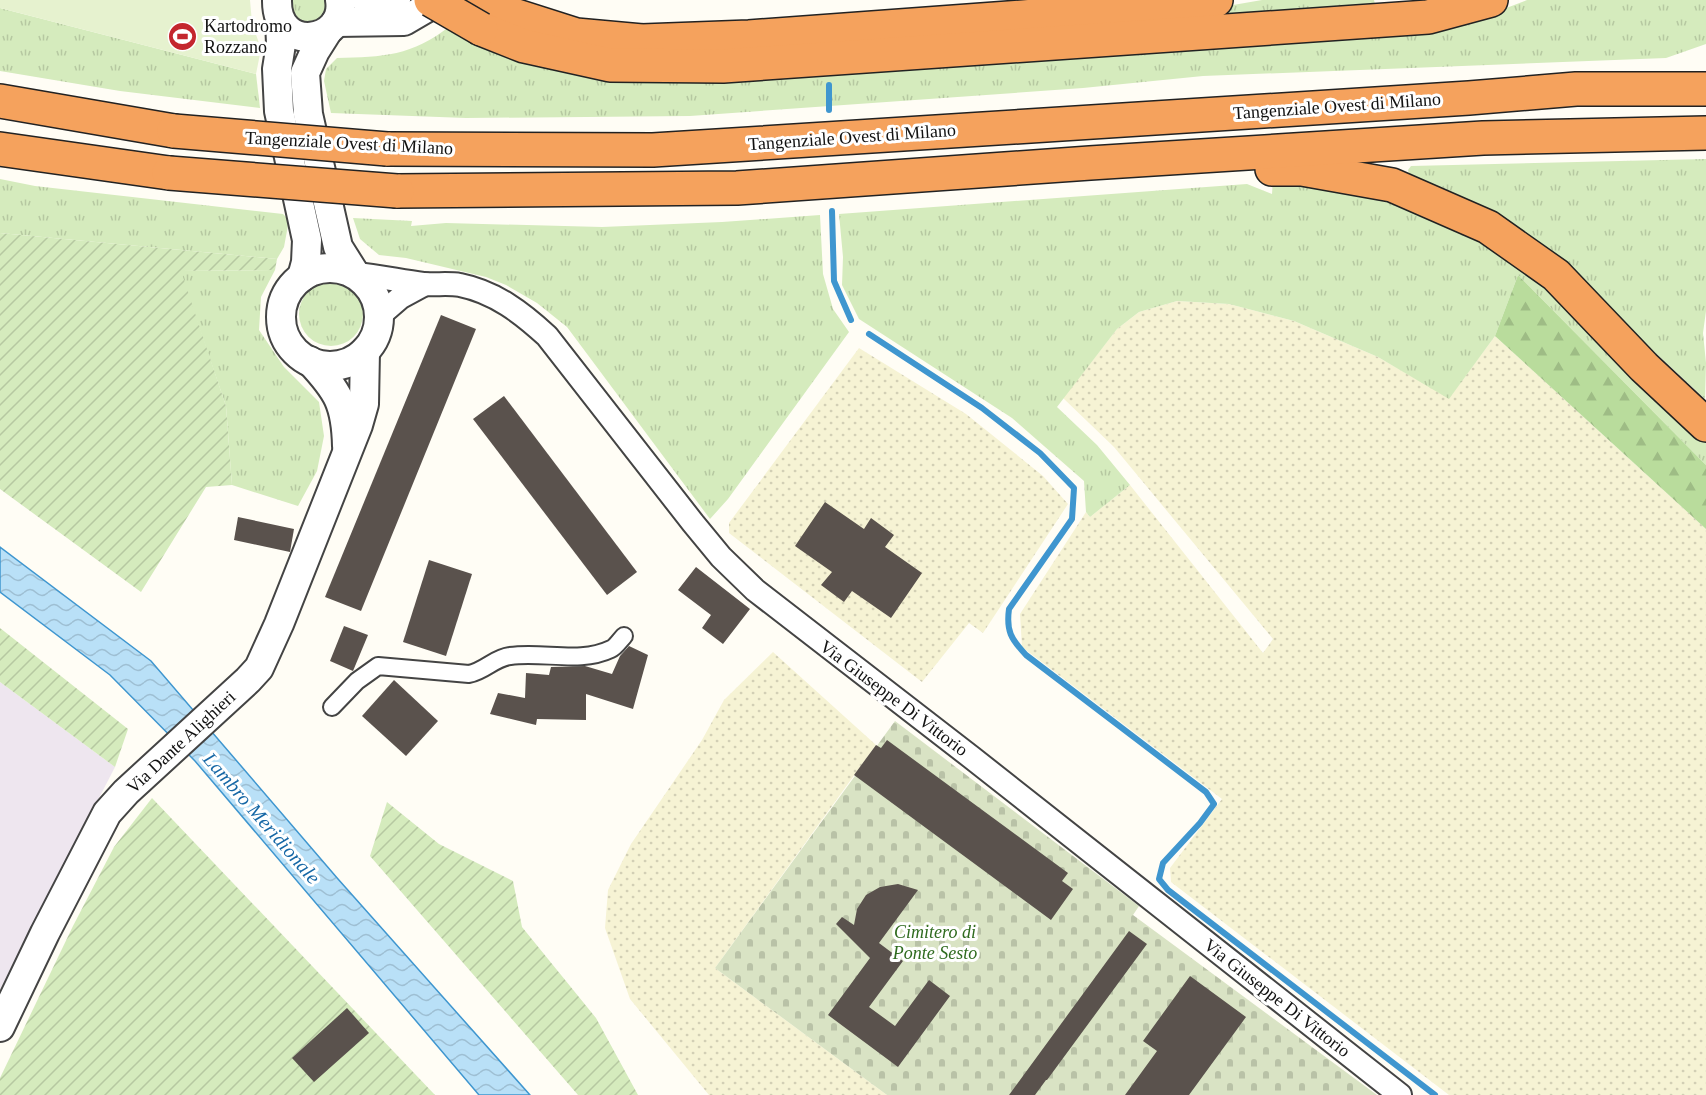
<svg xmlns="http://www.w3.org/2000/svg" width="1706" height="1095" viewBox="0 0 1706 1095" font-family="'Times New Roman',serif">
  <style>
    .industrial { fill: #eee6ef }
    .farmland { fill: url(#farmland-dots) }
    .grass { fill: url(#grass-tufts) }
    .forest { fill: url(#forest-firs) }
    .cemetery { fill: url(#cemetery-stones) }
    .garden { fill: url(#garden-furrows) }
    .pitch { fill: #e6f2cf }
    .water { fill: url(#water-waves); stroke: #3f96cf; stroke-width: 1.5 }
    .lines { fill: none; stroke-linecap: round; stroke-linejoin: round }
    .stream { stroke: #3f96cf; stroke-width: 6 }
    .building { fill: #5a524d }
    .pedestrian-casing { stroke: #444; stroke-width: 20 }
    .minor-casing { stroke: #444; stroke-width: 26 }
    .tertiary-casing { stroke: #444; stroke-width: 32 }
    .motorway-casing { stroke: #222; stroke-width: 36 }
    .pedestrian { stroke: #fff; stroke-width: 16 }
    .minor { stroke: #fff; stroke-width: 22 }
    .tertiary { stroke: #fff; stroke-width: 28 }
    .motorway { stroke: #f5a25d; stroke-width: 33 }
    .motorway-bridge-casing { stroke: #222; stroke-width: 36; stroke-linecap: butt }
    .motorway-bridge { stroke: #f5a25d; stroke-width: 33 }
    .labels { text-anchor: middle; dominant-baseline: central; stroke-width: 6; stroke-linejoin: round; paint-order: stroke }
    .poi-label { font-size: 18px; fill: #111; stroke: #fff; text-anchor: start }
    .street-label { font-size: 18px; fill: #111; stroke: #fff }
    .park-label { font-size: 18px; font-style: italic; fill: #2f6b1f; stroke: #fff }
    .water-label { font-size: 20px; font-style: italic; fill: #1768a6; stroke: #fff }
  </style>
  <defs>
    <pattern id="farmland-dots" width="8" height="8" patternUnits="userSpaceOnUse" patternTransform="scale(1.5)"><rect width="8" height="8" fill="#f6f3d4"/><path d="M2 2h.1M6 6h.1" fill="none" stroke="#d2cfb5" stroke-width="1.8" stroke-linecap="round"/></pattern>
    <pattern id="grass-tufts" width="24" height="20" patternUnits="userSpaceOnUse" patternTransform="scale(1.5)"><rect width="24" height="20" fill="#d5ebbd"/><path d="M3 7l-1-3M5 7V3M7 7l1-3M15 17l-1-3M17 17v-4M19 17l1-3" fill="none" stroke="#b6c8a1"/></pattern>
    <pattern id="forest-firs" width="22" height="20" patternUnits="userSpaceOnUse" patternTransform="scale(1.5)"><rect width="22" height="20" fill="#b9dc9c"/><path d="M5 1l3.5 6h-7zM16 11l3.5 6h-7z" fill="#9ebc85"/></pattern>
    <pattern id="cemetery-stones" width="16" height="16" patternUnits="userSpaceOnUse" patternTransform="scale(1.5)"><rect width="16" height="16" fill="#d9e3c4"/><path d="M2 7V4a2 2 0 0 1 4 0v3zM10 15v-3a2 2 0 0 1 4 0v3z" fill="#b9c2a7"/></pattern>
    <pattern id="garden-furrows" width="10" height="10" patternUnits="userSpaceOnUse" patternTransform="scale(1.5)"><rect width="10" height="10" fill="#d5ebbd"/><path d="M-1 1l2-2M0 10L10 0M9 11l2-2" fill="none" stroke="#b6c8a1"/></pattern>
    <pattern id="water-waves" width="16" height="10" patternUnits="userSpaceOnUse" patternTransform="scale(1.5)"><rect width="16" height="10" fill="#b9e0f7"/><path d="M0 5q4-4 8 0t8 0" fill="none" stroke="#9ebfd3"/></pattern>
  </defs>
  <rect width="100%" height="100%" fill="#fffdf5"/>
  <!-- industrial -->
  <path class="industrial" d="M0 682 115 767 0 990Z"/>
  <!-- farmland -->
  <g class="farmland">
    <path d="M1177 301 1229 304 1294 321 1378 357 1449 398 1495 336 1706 529V1095H1449L1171 882 1170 868 1222 799 1022 647 1020 614 1086 512 1090 517 1130 485 1263 653 1273 639 1114 447 1063 398 1117 329 1139 312Z"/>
    <path d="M859 348 966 414 1043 476 1068 504 983 633 969 623 922 682 729 533V523Z"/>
    <path d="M773 652 876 745 715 968 887 1095H709L630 999 605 928 608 890 631 844 702 740 724 700Z"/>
  </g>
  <!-- grass -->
  <g class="grass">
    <path d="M290 0H329L322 20 303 24 293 16Z"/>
    <path d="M1262 0H1374L1375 4 1187 17V13Z"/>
    <path d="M1527 0H1706V44L1666 58 1203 76 1083 88 690 116 466 118 331 113 324 81 326 69 337 58C383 57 412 56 450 26L1298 35 1454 28Z"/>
    <path d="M0 8 256 74 260 108 120 91 0 71Z"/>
    <path d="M1706 159V311L1703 333 1706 363 1705 399 1536 242 1475 204 1409 174 1408 170 1411 166Z"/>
    <path d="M0 179 35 186 283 214 289 220 284 247 277 259 0 233Z"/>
    <path d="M1273 179 1411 202 1525 267 1706 434V465L1518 275 1495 336 1449 399 1378 357 1294 321 1229 304 1177 301 1139 312 1117 329 1057 407 1097 445 1130 485 1090 517 1086 512 1084 481 1012 418 859 319 842 285 843 257 839 214 1247 184 1272 194Z"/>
    <path d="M820 215 823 274 833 309 849 332 728 499 710 519 567 327 537 303 506 285 486 277 406 258 379 255 360 239 353 218 412 221 411 226 446 223 602 227 722 222Z"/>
    <path d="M275 270 261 297 259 330 284 367 319 402 324 436 317 471 298 506 232 485 226 406 180 271Z"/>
    <circle cx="331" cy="314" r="32"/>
  </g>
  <!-- forest -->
  <path class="forest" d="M1518 275 1706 465V529L1495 336Z"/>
  <!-- cemetery -->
  <path class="cemetery" d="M895 721 1139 906 1133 915 1377 1095H887L715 968Z"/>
  <!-- garden -->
  <g class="garden">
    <path d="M0 233 277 259 275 270 181 271 226 406 232 485 206 487 141 592 0 489Z"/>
    <path d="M0 628 128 729 115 767 0 682Z"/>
    <path d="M152 798 435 1095H0V1078L73 926 114 847Z"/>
    <path d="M387 802 439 844 513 881 522 927 596 1018 638 1095H578L370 856Z"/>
  </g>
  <!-- pitch -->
  <path class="pitch" d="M0 0H250L252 23 261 49 256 74 0 8Z"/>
  <!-- water -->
  <path class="water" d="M0 547 151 661 338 879 530 1095H479L195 761 110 675 0 592Z"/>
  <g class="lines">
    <!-- stream -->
    <g class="stream">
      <path d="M829 85V110"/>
      <path d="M832 211 834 281 851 320"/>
      <path d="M869 334 982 408 1040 453 1074 488 1072 519 1009 609C1006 631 1011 639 1026 655L1206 792 1214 804 1200 823 1163 863 1159 879 1168 890 1435 1095"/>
    </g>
  </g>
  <!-- building -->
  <g class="building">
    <path d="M441 315 476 329 361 611 325 597Z"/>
    <path d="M504 396 637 572 607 595 473 419Z"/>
    <path d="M825 502 864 529 871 518 894 535 885 547 922 573 891 618 852 591 844 602 821 585 832 572 795 546Z"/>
    <path d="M238 517 294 529 290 552 234 540Z"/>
    <path d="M429 560 472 574 446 656 403 642Z"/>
    <path d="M696 567 750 609 723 644 702 628 711 615 678 590Z"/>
    <path d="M344 626 368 635 353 671 330 661Z"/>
    <path d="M629 646 648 655 633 709 586 694V720L537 719 536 725 490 714 498 693 525 698 526 673 549 675 551 667 585 666 612 674 620 656Z"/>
    <path d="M394 680 438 721 406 756 362 716Z"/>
    <path d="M887 740 1068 873 1062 881 1073 889 1051 920 854 775 876 745 881 748Z"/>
    <path d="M898 884 918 890 879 943 903 961 869 1007 895 1026 929 980 950 996 898 1067 828 1015 870 958 836 924 842 917 854 925 857 909 866 895 880 887Z"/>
    <path d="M1129 931 1147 944 1047 1080H1046L1035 1095H1009Z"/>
    <path d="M1190 976 1246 1017 1189 1095H1125L1157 1051 1143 1041Z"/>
    <path d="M347 1008 369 1033 314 1082 292 1058Z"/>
  </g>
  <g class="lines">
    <defs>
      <path id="pedestrian" d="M332 707 357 681 378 666 469 674C485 671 494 658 510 656 543 651 580 664 611 649 616 647 620 640 624 636"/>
      <g id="minor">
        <path d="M355 274C378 276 400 281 423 284 436 285 448 283 460 285 495 292 522 313 547 336L693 523 721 557 755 590 971 757 1400 1095"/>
        <path d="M379 316 401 297 425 284"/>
      </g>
      <g id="tertiary">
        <path d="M277 0C276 55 347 43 340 0"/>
        <path d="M366 0 383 4 396 0"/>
        <path d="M280 20 281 44 277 69 279 111 307 240 306 262 302 277"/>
        <path d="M336 22 404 21 428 7 435 0"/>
        <path d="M327 32 315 51 305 73 308 114 338 247 355 274"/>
        <circle cx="330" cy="317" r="49"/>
        <path d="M310 361C338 391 346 404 347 446"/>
        <path d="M0 1027 45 933 107 813 126 792 248 680 259 668 279 624 358 425 364 404 365 351"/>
      </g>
      <g id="motorway">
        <path d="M479 0 501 11 576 35 642 41 749 37 1199 4 1216 0"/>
        <path d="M481 29 524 46 610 65 723 66 1428 17 1491 0"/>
        <path d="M0 101 174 131"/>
        <path d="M0 149 169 173"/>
        <path d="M387 149 653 150 1469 98 1576 89H1706"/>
        <path d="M1272 169H1302L1392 185 1488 227 1556 275 1644 367 1706 425"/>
        <path d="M397 191 737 188 1090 163 1483 138 1706 133"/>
      </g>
    </defs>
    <!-- pedestrian casing -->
    <use href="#pedestrian" class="pedestrian-casing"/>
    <!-- minor casing -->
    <use href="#minor" class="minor-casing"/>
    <!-- tertiary casing -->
    <use href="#tertiary" class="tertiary-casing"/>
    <!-- motorway casing -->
    <use href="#motorway" class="motorway-casing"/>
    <!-- pedestrian -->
    <use href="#pedestrian" class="pedestrian"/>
    <!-- minor -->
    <use href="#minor" class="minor"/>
    <!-- tertiary -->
    <use href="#tertiary" class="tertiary"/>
    <!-- motorway -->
    <use href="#motorway" class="motorway"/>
    <defs>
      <g id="motorway-bridge">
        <path d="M431 0 481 29"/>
        <path d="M174 131 387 149"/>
        <path d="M169 173 397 191"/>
      </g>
    </defs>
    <!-- motorway-bridge casing -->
    <use href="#motorway-bridge" class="motorway-bridge-casing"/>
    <!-- motorway-bridge -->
    <use href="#motorway-bridge" class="motorway-bridge"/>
  </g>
  <!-- icons -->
  <defs>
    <symbol id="stadium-disc" viewBox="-11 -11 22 22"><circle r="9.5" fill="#c4262e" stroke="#fff"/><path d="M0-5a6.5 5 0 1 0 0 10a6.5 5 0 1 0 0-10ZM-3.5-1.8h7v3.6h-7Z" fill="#fff"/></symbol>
  </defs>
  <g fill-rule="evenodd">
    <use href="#stadium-disc" x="166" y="20" width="33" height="33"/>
  </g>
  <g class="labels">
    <!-- poi labels -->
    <g class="poi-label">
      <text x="204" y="26">Kartodromo<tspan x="204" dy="21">Rozzano</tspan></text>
    </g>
    <!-- street labels -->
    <g class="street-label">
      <text transform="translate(1337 106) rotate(-4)">Tangenziale Ovest di Milano</text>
      <text transform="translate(852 137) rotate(-4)">Tangenziale Ovest di Milano</text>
      <text transform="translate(349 143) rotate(3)">Tangenziale Ovest di Milano</text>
      <text transform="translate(894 698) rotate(37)">Via Giuseppe Di Vittorio</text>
      <text transform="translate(181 742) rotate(-43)">Via Dante Alighieri</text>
      <text transform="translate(1277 998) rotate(38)">Via Giuseppe Di Vittorio</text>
    </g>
    <!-- park labels -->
    <g class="park-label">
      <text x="935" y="932">Cimitero di<tspan x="935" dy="21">Ponte Sesto</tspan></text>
    </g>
    <!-- water labels -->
    <g class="water-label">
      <text transform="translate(262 818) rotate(49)">Lambro Meridionale</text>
    </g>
  </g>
</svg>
